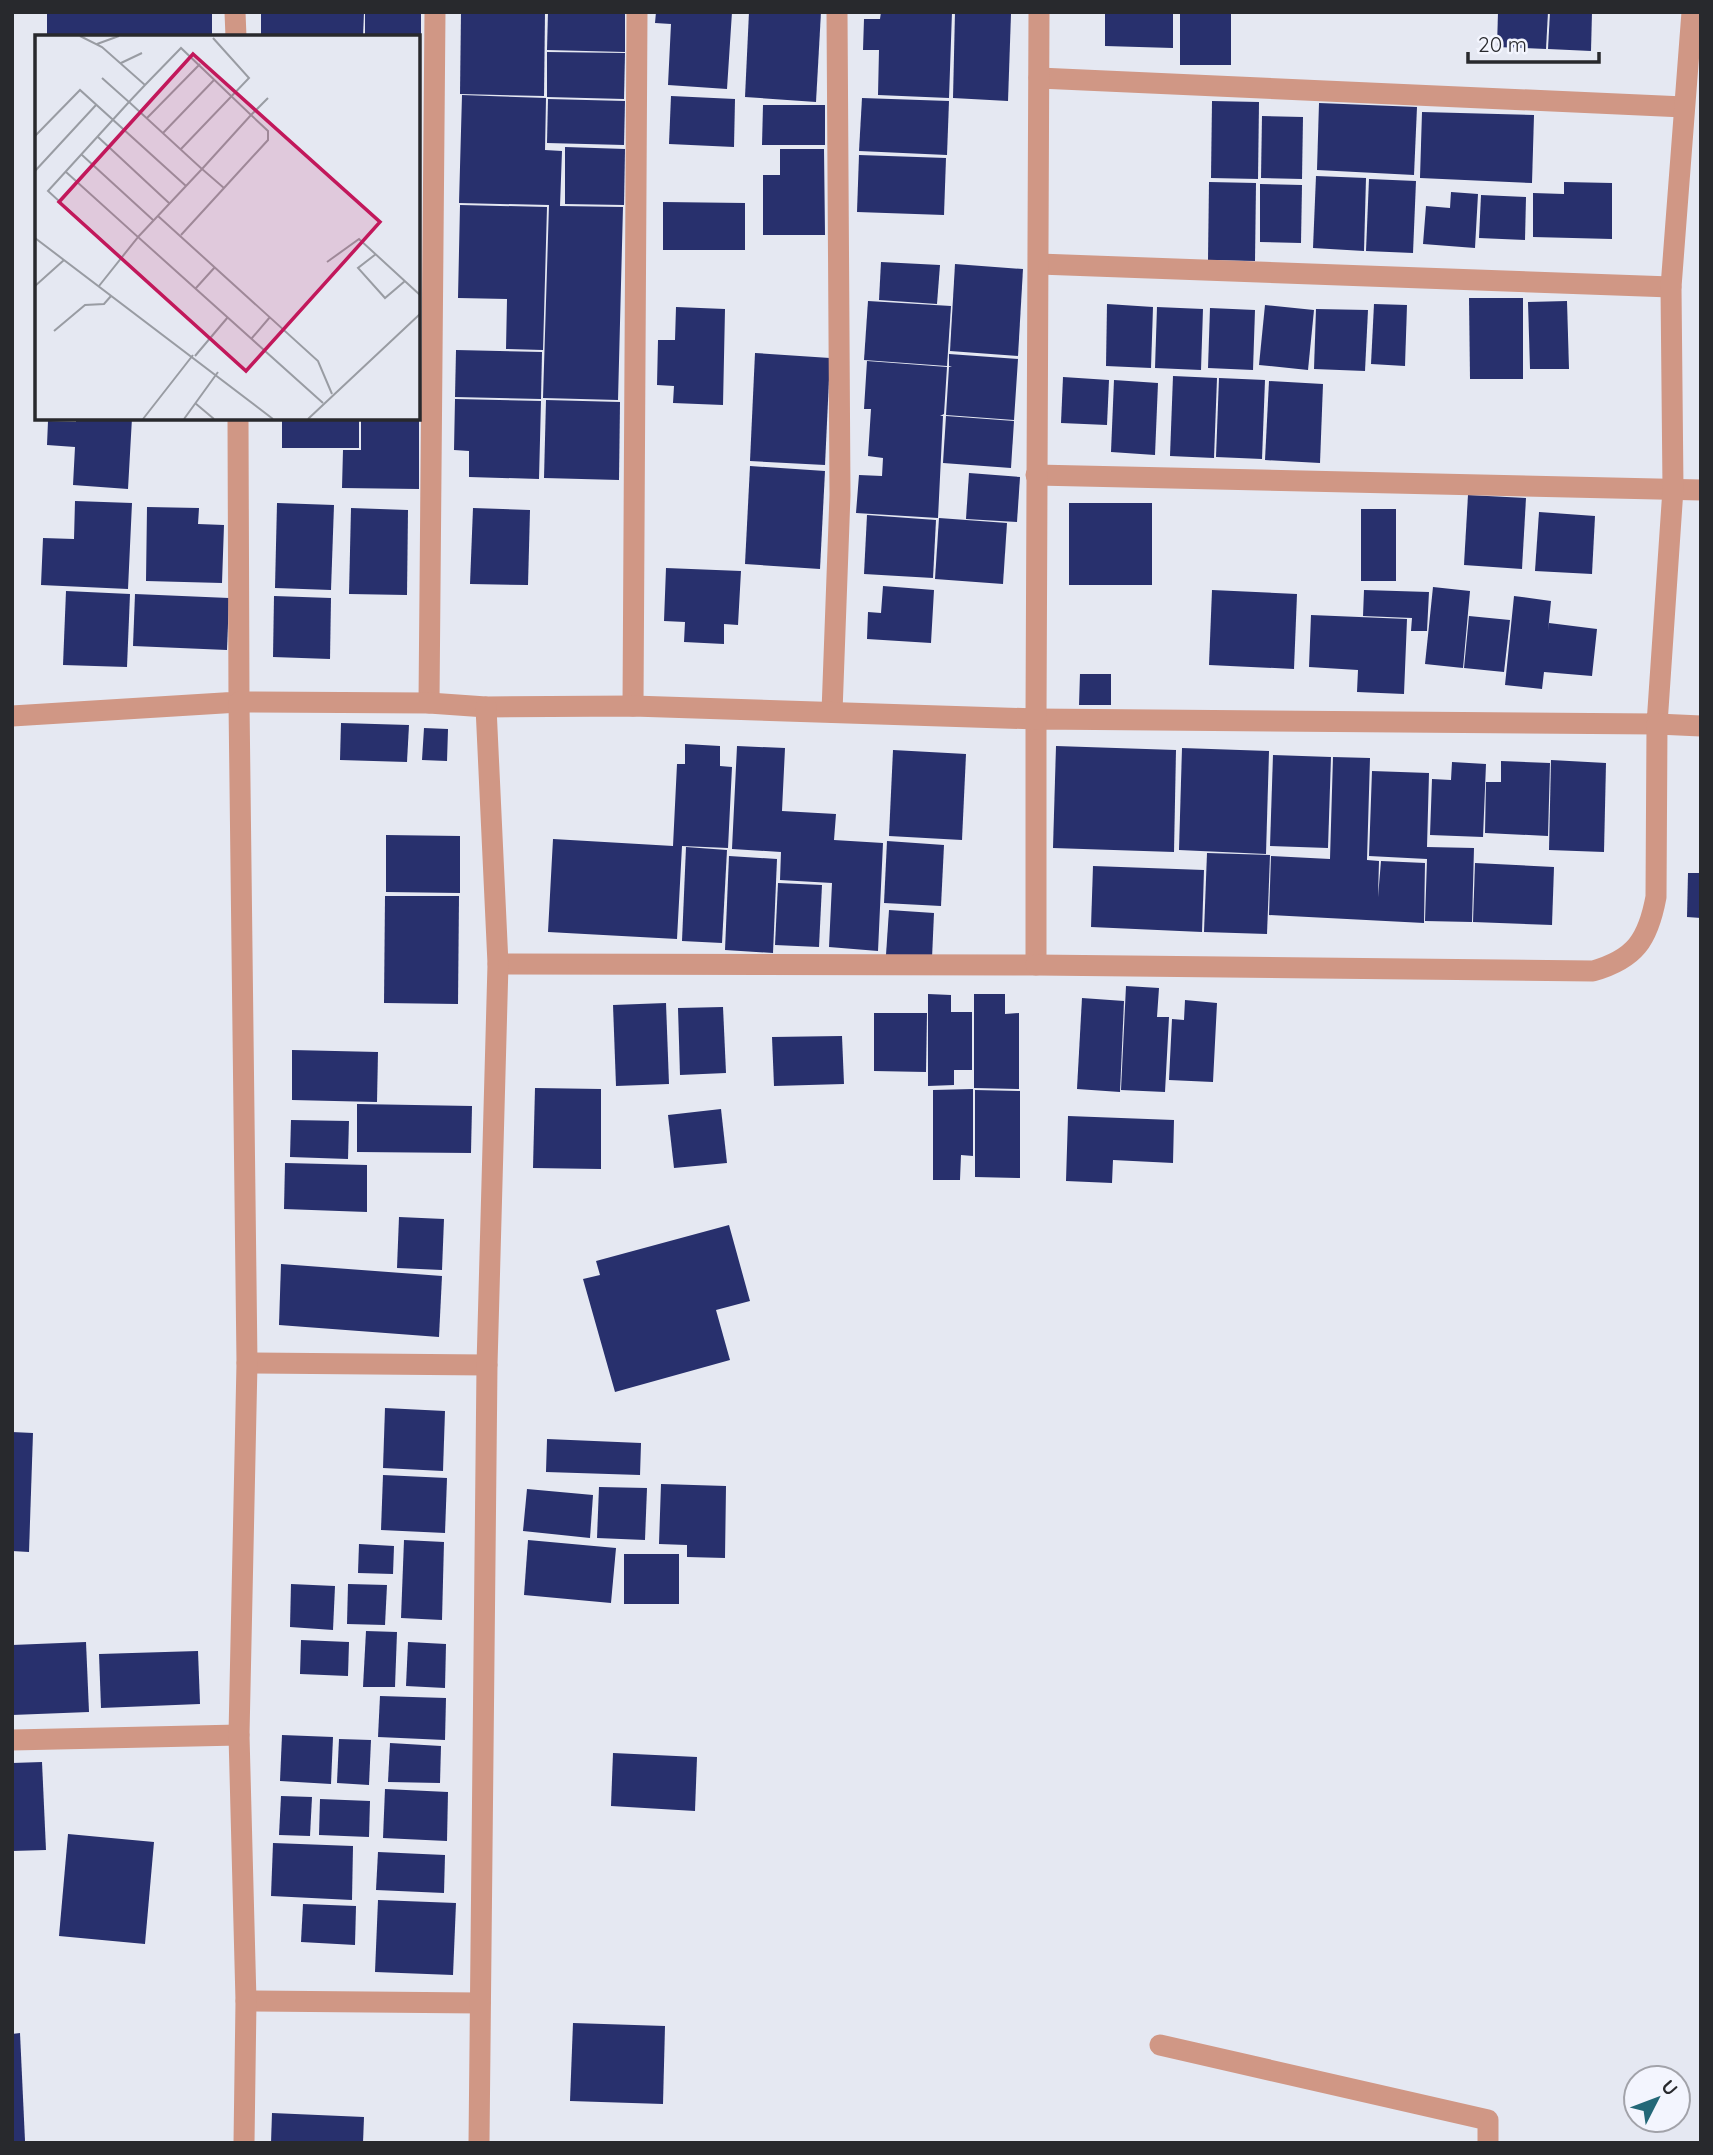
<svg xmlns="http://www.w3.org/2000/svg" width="1713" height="2155" viewBox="0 0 1713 2155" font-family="Quicksand,sans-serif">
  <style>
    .building { fill: #28306d }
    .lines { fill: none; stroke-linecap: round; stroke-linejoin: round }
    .minor { stroke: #d09785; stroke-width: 21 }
    .inset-road { fill: none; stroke: #999ca3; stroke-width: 2 }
    .view { fill: #c2185b; fill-opacity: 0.15; stroke: #c2185b; stroke-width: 3.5 }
    .inset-edge { fill: none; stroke: #28292d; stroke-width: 3.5 }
  </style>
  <rect width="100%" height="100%" fill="#e5e8f2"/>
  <!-- building -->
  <g class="building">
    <rect x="47" y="12" width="165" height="25"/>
    <path d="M261 12H364L363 37H261Z"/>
    <path d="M365 12H421V46L418 37H365Z"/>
    <path d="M461 12H545L544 96 460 94Z"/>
    <path d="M548 12H625V52L547 50Z"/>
    <path d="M656 12H732L727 89 668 85 671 24 655 23Z"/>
    <path d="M749 12H821L816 102 745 97Z"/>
    <path d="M881 12H952L949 98 878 95 879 50H863L864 19H880Z"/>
    <path d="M955 12 1011 14 1008 101 953 98Z"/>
    <path d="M1105 12H1173V48L1105 46Z"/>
    <rect x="1180" y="12" width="51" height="53"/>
    <path d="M1498 12H1548L1546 49 1497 47Z"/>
    <path d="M1550 12H1592L1591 51 1548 49Z"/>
    <path d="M547 52 625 53 624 99 547 97Z"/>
    <path d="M462 95 546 98 545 150 562 151 560 206 623 207 618 400 543 398 549 205 459 203Z"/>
    <path d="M671 96 735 99 734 147 669 144Z"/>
    <path d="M862 98 949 101 947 155 859 151Z"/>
    <path d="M548 99 625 101 624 145 547 143Z"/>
    <path d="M1212 101 1259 102 1258 179 1211 178Z"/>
    <path d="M1319 103 1417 107 1414 175 1317 170Z"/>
    <path d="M763 105H825V145H762Z"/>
    <path d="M1422 112 1534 115 1532 183 1420 178Z"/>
    <path d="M1262 116 1303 117 1302 179 1261 178Z"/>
    <path d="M565 147 625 149 624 205 565 204Z"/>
    <path d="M780 149H824L825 235H763V175H780Z"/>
    <path d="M859 155 946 158 944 215 857 212Z"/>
    <path d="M1316 176 1366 178 1364 251 1313 248Z"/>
    <path d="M1369 179 1416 181 1413 253 1366 251Z"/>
    <path d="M1209 182 1256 183 1255 261 1208 260Z"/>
    <path d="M1564 182 1612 183V239L1533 237V193L1564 194Z"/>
    <path d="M1260 184 1302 185 1301 243 1260 242Z"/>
    <path d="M1451 192 1478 194 1475 248 1423 244 1426 206 1450 208Z"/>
    <path d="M1481 195 1526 197 1525 240 1479 238Z"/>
    <path d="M663 202 745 203V250H663Z"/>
    <path d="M460 205 547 207 543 350 506 349 507 299 458 298Z"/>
    <path d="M881 262 940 265 937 304 879 300Z"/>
    <path d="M955 264 1023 269 1018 356 950 351Z"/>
    <path d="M1469 298H1523V379H1470Z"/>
    <path d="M868 301 951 306 947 366 864 360Z"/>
    <path d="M1567 301 1569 369H1530L1528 302Z"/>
    <path d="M1107 304 1153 307 1151 368 1106 366Z"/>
    <path d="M1374 304 1407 305 1405 366 1371 364Z"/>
    <path d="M1265 305 1314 310 1308 370 1259 365Z"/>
    <path d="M676 307 725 309 723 405 673 403 674 386 657 385 658 340H675Z"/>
    <path d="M1157 307 1203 309 1201 370 1155 368Z"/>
    <path d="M1210 308 1255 310 1253 370 1208 368Z"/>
    <path d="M1316 309 1368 310 1365 371 1314 369Z"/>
    <path d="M456 350 542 352 541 399 455 397Z"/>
    <path d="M755 353 830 358 825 465 750 461Z"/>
    <path d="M949 354 1018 359 1014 420 946 415 949 367 952 366H949Z"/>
    <path d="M867 361 947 367 944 414 940 416H943L938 518 856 513 859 475 882 476 883 458 868 456 871 409H864Z"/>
    <path d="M1173 376 1217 378 1214 458 1170 456Z"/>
    <path d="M1063 377 1109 380 1107 425 1061 423Z"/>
    <path d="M1219 378 1265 380 1262 459 1216 457Z"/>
    <path d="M1114 380 1158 383 1155 455 1111 452Z"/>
    <path d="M1269 381 1323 384 1320 463 1265 460Z"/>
    <path d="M455 399 541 401 539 479 469 477V451L454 450Z"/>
    <path d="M546 400 620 402 619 480 544 478Z"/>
    <path d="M946 416 1014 421 1011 468 943 463Z"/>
    <path d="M76 418H132L128 489 73 485 75 447 47 445 48 421 76 422Z"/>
    <rect x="282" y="418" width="77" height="30"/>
    <path d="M361 418H419V489L342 488 343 450H361Z"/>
    <path d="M750 466 825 471 820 569 745 564Z"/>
    <path d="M969 473 1020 477 1017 522 966 519Z"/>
    <path d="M1468 495 1526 498 1522 569 1464 565Z"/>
    <path d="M75 501 132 503 128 589 41 585 43 538 74 539Z"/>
    <path d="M277 503 334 505 331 590 275 588Z"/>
    <rect x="1069" y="503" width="83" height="82"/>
    <path d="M147 507 199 508 198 524 224 525 222 583 146 581Z"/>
    <path d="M351 508 408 510 407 595 349 594Z"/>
    <path d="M473 508 530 510 528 585 470 584Z"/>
    <rect x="1361" y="509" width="35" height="72"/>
    <path d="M1539 512 1595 516 1592 574 1535 571Z"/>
    <path d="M867 515 936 520 933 578 864 574Z"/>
    <path d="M939 518 1007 523 1003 584 935 579Z"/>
    <path d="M666 568 741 571 738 625 724 624V644L684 642 685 622 664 621Z"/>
    <path d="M883 586 934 590 931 643 867 639 868 612 881 613Z"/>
    <path d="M1433 587 1470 591 1463 668 1425 664Z"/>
    <path d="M1212 590 1297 594 1294 669 1209 665Z"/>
    <path d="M1364 590 1429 592 1427 631H1411L1412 618 1363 616Z"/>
    <path d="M66 591 130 594 127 667 63 665Z"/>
    <path d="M135 594 229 598 227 650 133 646Z"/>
    <path d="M274 596 331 598 330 659 273 657Z"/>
    <path d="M1514 596 1551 601 1548 631 1549 623 1597 629 1592 676 1544 672 1542 689 1505 685Z"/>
    <path d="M1311 615 1407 619 1404 694 1357 692 1358 670 1309 667Z"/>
    <path d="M1469 616 1510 620 1504 672 1464 668Z"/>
    <path d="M1080 674H1111V705H1079Z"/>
    <path d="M341 723 409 725 407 762 340 760Z"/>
    <path d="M424 728 448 729 447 761 422 760Z"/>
    <path d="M685 744 720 746V766L732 767 728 848 682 846 677 939 548 932 553 839 673 846 677 764H685Z"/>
    <path d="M737 746 785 748 782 811 836 814 834 840 883 843 878 951 829 947 832 883 780 880 781 852 732 849Z"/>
    <path d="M1056 746 1176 750 1174 852 1053 848Z"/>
    <path d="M1182 748 1269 751 1266 854 1179 850Z"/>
    <path d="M893 750 966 754 962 840 889 836Z"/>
    <path d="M1273 755 1331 757 1328 848 1270 846Z"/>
    <path d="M1333 757 1370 758 1367 860 1379 861 1378 897 1381 861 1425 863 1424 923 1269 915 1271 856 1330 859Z"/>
    <path d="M1551 760 1606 763 1604 852 1549 850Z"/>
    <path d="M1501 761 1550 763 1548 836 1485 833 1486 782H1501Z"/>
    <path d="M1452 762 1486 764 1483 837 1430 835 1432 779 1451 780Z"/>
    <path d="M1372 771 1429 773 1427 847 1474 848 1472 922 1425 921 1427 859 1369 856Z"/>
    <path d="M386 835 460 836V893L386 892Z"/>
    <path d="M887 841 944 845 941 906 884 903Z"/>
    <path d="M686 847 727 850 722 943 682 941Z"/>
    <path d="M1207 853 1270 855 1267 934 1204 932Z"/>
    <path d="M729 856 777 859 773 953 725 950Z"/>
    <path d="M1475 863 1554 867 1552 925 1473 922Z"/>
    <path d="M1093 866 1204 870 1202 932 1091 927Z"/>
    <path d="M1688 873H1701V918L1687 917Z"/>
    <path d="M778 883 822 885 819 947 775 945Z"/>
    <path d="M385 896H459L458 1004 384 1003Z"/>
    <path d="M889 910 934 913 932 958 886 955Z"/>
    <path d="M1126 986 1159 988 1157 1017H1169L1165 1092 1121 1090Z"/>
    <path d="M928 994 951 995V1012H972V1070H954V1085L928 1086Z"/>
    <path d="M974 994H1005V1014L1019 1013V1089L974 1088Z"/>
    <path d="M1082 998 1124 1001 1120 1092 1077 1089Z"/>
    <path d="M1185 1000 1217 1003 1213 1082 1169 1080 1172 1019 1184 1020Z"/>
    <path d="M666 1003 669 1084 616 1086 613 1005Z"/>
    <path d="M723 1007 726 1073 680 1075 678 1008Z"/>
    <path d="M874 1013H927L926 1072 874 1071Z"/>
    <path d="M842 1036 844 1084 774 1086 772 1037Z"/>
    <path d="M292 1050 378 1052 377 1102 292 1100Z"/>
    <path d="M535 1088 601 1089V1169L533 1168Z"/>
    <path d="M973 1089V1156L961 1155 960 1180H933V1090Z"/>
    <path d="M975 1090 1020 1091V1178L975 1177Z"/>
    <path d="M357 1104 472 1106 471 1153 357 1152Z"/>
    <path d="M721 1109 727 1163 674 1168 668 1115Z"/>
    <path d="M1068 1116 1174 1120 1173 1163 1113 1160 1112 1183 1066 1181Z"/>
    <path d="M291 1120 349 1121 348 1159 290 1157Z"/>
    <path d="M285 1163 367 1165V1212L284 1209Z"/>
    <path d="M399 1217 444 1219 442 1270 397 1268Z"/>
    <path d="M729 1225 750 1301 716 1310 730 1360 615 1392 583 1279 600 1275 596 1261Z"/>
    <path d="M281 1264 442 1276 439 1337 279 1325Z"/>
    <path d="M385 1408 445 1411 443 1471 383 1468Z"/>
    <path d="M12 1432 33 1433 29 1552 12 1551Z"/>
    <path d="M547 1439 641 1443 640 1475 546 1472Z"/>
    <path d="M383 1475 447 1478 445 1533 381 1530Z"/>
    <path d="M661 1484 726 1486 725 1558 687 1557V1545L659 1544Z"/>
    <path d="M599 1487 647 1488 645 1540 597 1538Z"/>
    <path d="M527 1489 593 1495 590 1538 523 1531Z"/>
    <path d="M404 1540 444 1542 442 1620 401 1618Z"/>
    <path d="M528 1540 616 1548 611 1603 524 1595Z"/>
    <path d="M359 1544 394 1546 393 1574 358 1573Z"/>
    <rect x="624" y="1554" width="55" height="50"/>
    <path d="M291 1584 335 1586 333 1630 290 1627Z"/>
    <path d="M348 1584 387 1585 385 1625 347 1624Z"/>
    <path d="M366 1631 397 1632 395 1687H363Z"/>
    <path d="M301 1640 349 1642 348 1676 300 1674Z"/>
    <path d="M86 1642 89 1712 12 1715V1645Z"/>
    <path d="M408 1642 446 1644 445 1688 406 1686Z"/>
    <path d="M198 1651 200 1704 101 1708 99 1654Z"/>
    <path d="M380 1696 446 1698 445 1740 378 1737Z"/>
    <path d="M282 1735 333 1737 331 1784 280 1781Z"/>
    <path d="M339 1739 371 1740 369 1785 337 1783Z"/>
    <path d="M390 1743 441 1746 440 1783 388 1782Z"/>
    <path d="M613 1753 697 1757 695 1811 611 1806Z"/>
    <path d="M42 1762 46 1850 12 1851V1763Z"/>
    <path d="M385 1789 448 1792 447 1841 383 1838Z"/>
    <path d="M281 1796 312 1797 310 1836 279 1835Z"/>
    <path d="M320 1799 370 1801 369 1837 319 1835Z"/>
    <path d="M68 1834 154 1842 145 1944 59 1936Z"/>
    <path d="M273 1843 353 1846 352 1900 271 1896Z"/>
    <path d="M378 1852 445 1855 444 1893 376 1890Z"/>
    <path d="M378 1900 456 1903 453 1975 375 1972Z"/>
    <path d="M303 1904 356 1906 355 1945 301 1942Z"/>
    <path d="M573 2023 665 2026 663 2104 570 2101Z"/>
    <path d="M20 2033 25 2141H12V2034Z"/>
    <path d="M272 2113 364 2117 363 2143H271Z"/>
  </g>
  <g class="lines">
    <!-- minor -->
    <g class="minor">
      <path d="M235 12 236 37"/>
      <path d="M1039 78 1684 107"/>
      <path d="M1039 264 1671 287"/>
      <path d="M1036 475 1701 490"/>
      <path d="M429 703 435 12"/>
      <path d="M633 706 637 12"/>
      <path d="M832 712 840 495 837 12"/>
      <path d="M12 716 239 702 238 418"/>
      <path d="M498 964 1036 965V719L1657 724 1673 489 1671 287 1692 12"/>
      <path d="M1036 965 1593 971C1635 959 1648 940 1656 897L1657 724 1701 726"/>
      <path d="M247 1363 487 1365"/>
      <path d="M12 1740 239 1735"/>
      <path d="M246 2001 480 2003"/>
      <path d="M1160 2045 1488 2120V2143"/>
      <path d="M244 2143 246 2001 239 1735 247 1363 239 702 429 703 486 707 633 706 1036 719 1039 12"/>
      <path d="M479 2143 487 1365 498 964 486 707"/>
    </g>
  </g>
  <!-- overview -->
  <g transform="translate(35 35)">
    <rect width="385" height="385" fill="#e5e8f2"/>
    <path class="inset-road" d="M45 1 67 12 110 50 94 67 167 134 103 202 288 368M62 9 84 1M86 28 107 18M67 43 94 67 13 156 86 223M110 50 146 13 216 80 167 134 189 153 146 200M112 83 165 29M128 98 179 45M0 101 45 55 151 151M63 102 134 168M146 114 214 43 178 3M47 120 118 185M0 136 61 70M31 137 103 202 64 251M189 153 233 105V96L216 80 233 63M123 181 283 326 297 359M0 203 238 384M341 219 323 233 350 263 370 246M292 227 324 204 385 260M0 251 29 225M161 253 180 232M19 296 50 270 69 269 76 261M217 303 235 282M160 321 193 282M160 368 179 384M108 384 158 320M149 384 183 337M273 384 385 279"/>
    <path class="view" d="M158 19 345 187 211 336 24 167Z"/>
    <rect width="385" height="385" class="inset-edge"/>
  </g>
  <!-- border -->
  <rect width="1713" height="2155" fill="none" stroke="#28292d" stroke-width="28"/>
  <!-- north arrow -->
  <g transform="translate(1657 2099) rotate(48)"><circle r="33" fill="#f3f5fe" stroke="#a2a3aa" stroke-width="2"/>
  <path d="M0-5L12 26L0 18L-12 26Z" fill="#236878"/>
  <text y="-10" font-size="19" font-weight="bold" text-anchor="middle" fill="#28292d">U</text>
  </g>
  <!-- scale -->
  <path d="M1468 52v10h131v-10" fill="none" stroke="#28292d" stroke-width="3.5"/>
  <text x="1478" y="52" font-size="21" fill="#28292d" stroke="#f3f5fe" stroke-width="5" paint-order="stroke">20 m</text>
</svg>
